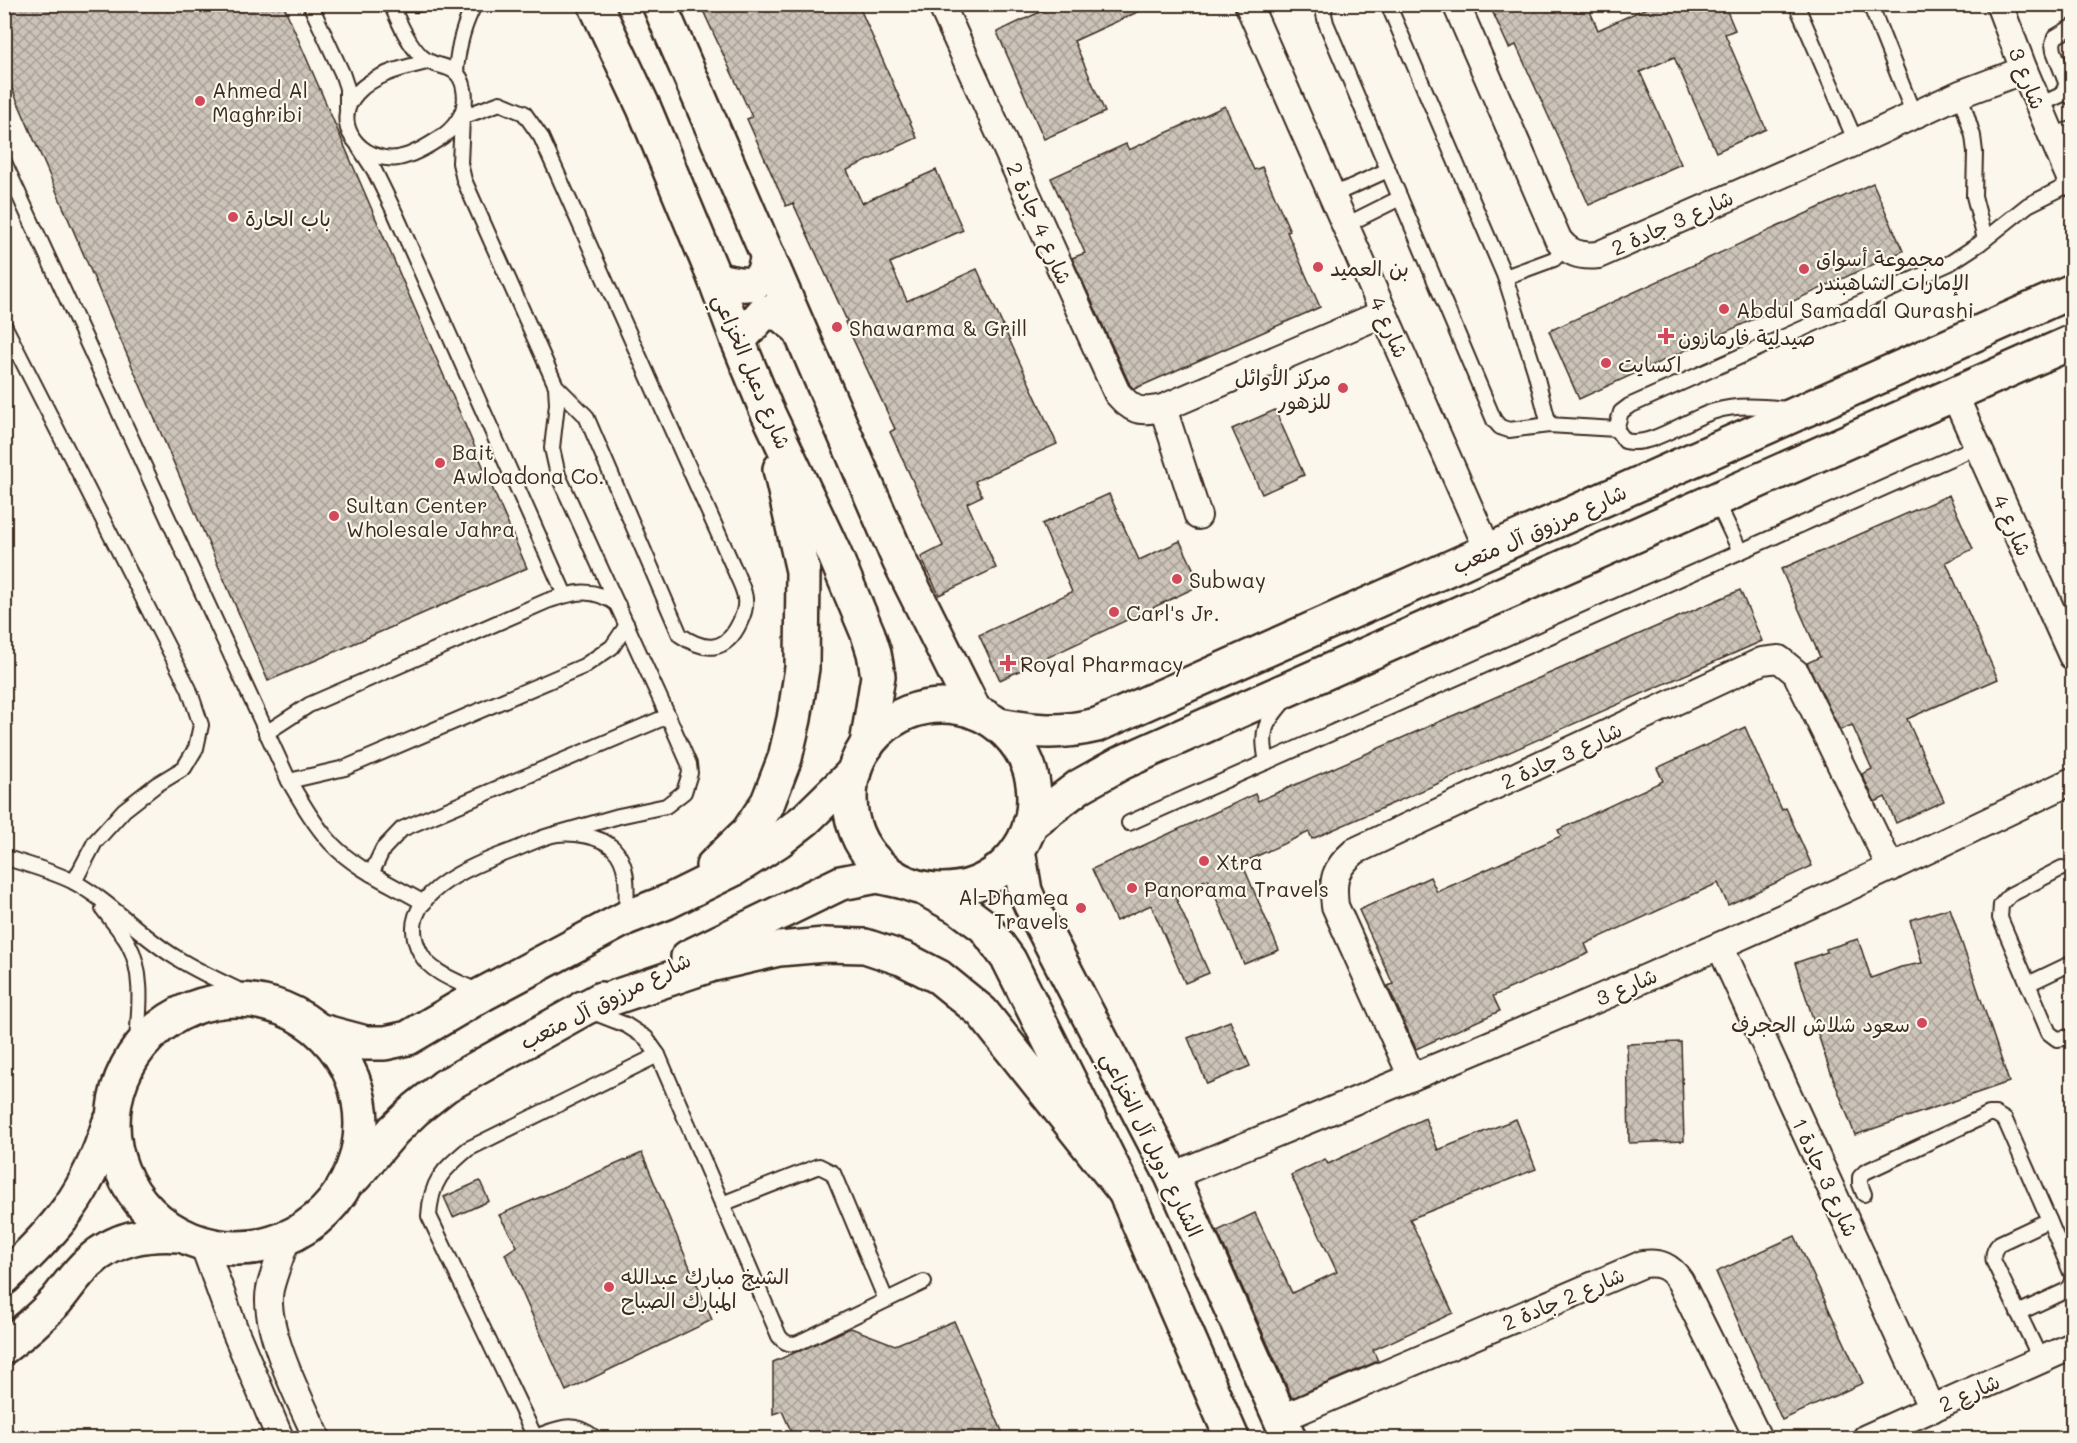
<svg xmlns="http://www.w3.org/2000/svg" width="2077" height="1443" viewBox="0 0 2077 1443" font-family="Mali,'Playpen Sans Arabic',sans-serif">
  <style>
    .building { fill: url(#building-cross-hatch); stroke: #3b2a1e; stroke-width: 1.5 }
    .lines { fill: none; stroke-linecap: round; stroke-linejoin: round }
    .service-casing { stroke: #3b2a1e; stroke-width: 18 }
    .minor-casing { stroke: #3b2a1e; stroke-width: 30 }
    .secondary-casing { stroke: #3b2a1e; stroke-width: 38 }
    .service { stroke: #fbf7ec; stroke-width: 14 }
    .minor { stroke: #fbf7ec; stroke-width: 26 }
    .secondary { stroke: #fbf7ec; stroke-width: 33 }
    .poi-dot { fill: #d1495b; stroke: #fbf7ec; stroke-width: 2 }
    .labels { text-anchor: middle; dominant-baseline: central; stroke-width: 4.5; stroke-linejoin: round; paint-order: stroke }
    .street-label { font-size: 21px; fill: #3b2a1e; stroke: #fbf7ec }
    .poi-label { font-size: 21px; fill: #3b2a1e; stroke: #fbf7ec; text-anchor: start }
  </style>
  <defs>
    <pattern id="building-cross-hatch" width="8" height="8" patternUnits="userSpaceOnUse" patternTransform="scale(1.5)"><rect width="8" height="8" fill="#ccc4b9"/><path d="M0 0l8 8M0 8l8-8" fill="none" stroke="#a79f96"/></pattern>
  </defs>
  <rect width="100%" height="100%" fill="#fbf7ec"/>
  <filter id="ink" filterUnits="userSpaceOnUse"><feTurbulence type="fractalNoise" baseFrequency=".0167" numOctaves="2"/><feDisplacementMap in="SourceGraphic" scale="12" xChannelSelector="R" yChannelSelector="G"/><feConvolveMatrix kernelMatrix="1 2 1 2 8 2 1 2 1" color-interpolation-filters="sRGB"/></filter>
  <g filter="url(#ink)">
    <!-- building -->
    <g class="building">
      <path d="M4 4H283L527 568 268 681 4 70Z"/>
      <path d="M700 4H858L917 138 847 170 862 203 936 170 963 230 890 263 907 301 977 269 1057 444 975 481 982 496 967 503 996 568 939 595 921 557 943 546 890 432 895 429 845 322 847 321 793 203 786 206 747 119 752 117Z"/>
      <path d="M1057 4H1155L1074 41 1105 112 1044 139 997 32Z"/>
      <path d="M1489 4H1587L1598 30 1655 4H1724L1735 30 1725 34 1766 129 1716 152 1674 57 1640 72 1681 164 1589 205 1516 45 1509 48Z"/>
      <path d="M1225 106 1254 170 1262 167 1290 231 1287 232 1320 307 1134 389 1130 385 1072 258 1085 253 1051 178 1126 144 1129 150Z"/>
      <path d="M1873 183 1903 251 1579 399 1549 331Z"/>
      <path d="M1275 410 1304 475 1262 494 1232 429Z"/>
      <path d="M1109 494 1139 560 1180 541 1201 585 1000 680 979 635 1072 592 1042 524Z"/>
      <path d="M1949 495 1973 549 1946 562 1998 679 1907 719 1944 801 1896 823 1885 797 1875 802 1862 774 1872 769 1852 725 1840 730 1807 663 1820 657 1781 569Z"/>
      <path d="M1740 590 1762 641 1312 839 1309 832 1242 863 1279 950 1244 964 1208 879 1174 894 1209 973 1185 983 1151 905 1116 921 1092 869 1255 794 1258 801Z"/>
      <path d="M1745 727 1782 810 1786 808 1812 866 1728 905 1718 883 1585 944 1589 953 1493 996 1500 1011 1416 1049 1388 986 1393 984 1359 910 1430 877 1437 892 1561 836 1558 830 1663 781 1657 768Z"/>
      <path d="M1950 908 2009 1082 1855 1135 1827 1062 1795 963 1827 952 1826 949 1858 939 1871 978 1901 967 1922 963 1910 920Z"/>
      <path d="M1230 1021 1250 1066 1207 1084 1188 1038Z"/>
      <path d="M1681 1042 1684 1141 1629 1143 1627 1044Z"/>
      <path d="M1425 1118 1438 1150 1516 1119 1536 1169 1410 1219 1453 1313 1373 1350 1378 1361 1292 1398 1217 1231 1255 1213 1292 1293 1337 1272 1291 1175 1325 1159 1328 1164Z"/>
      <path d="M642 1153 712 1320 566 1391 505 1254 517 1246 499 1215Z"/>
      <path d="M480 1181 489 1201 453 1217 444 1197Z"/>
      <path d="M1795 1236 1863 1383 1782 1420 1716 1272Z"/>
      <path d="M954 1321 1005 1438H794L782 1411 773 1414V1362L851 1328 895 1345Z"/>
    </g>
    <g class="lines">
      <defs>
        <g id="service">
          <path d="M310 4 342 73 347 88V108"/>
          <path d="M391 4C399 22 407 42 421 56 435 71 459 60 464 89 468 109 459 124 443 136 430 145 414 155 398 158 361 163 329 123 357 93 374 74 403 68 427 62"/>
          <path d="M405 4H420"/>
          <path d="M1325 4 1324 14 1326 23 1494 420 1500 427 1509 430 1549 425 1616 429"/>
          <path d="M1388 4 1505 277 1535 371 1549 425"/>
          <path d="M1796 4 1856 142"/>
          <path d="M1870 4 1914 115"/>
          <path d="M2072 27 2055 37 2053 44 2054 51 2072 98"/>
          <path d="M456 71C458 48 463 25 475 4"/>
          <path d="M1960 94 1973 136 1975 152 1974 196 1985 239"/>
          <path d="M2039 105 2061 95 2067 84"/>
          <path d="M2052 135 2072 129"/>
          <path d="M359 147 374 170 396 215 565 595"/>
          <path d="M4 162 289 781C302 803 314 824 331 843 356 870 392 884 424 903"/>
          <path d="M1333 195 1388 170"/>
          <path d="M1346 225 1400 198"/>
          <path d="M1505 277 1554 259 1565 248"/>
          <path d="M4 325 189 689 201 725 196 748 184 768 156 785 124 810 95 842 74 882"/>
          <path d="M556 386 586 416 680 635C705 652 726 653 740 622 743 616 746 606 745 599 745 591 739 581 736 573L541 137 524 113 500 103 462 117 460 163 464 180 556 386 557 404 552 448 558 475 668 716 689 764 690 773 684 792 666 806 619 816 556 834"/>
          <path d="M1789 409C1764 407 1740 404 1715 411 1688 418 1652 448 1625 441L1616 429 1621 412 1629 406 1950 263 1979 244 2028 205 2072 183"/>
          <path d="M1716 500 1740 551"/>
          <path d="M266 733 309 705 547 601C574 592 593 586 618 605"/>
          <path d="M1267 762C1260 730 1265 723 1286 699"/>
          <path d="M289 781 345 768 584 666 612 647 627 625"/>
          <path d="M1129 823 1978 446"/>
          <path d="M4 857C28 865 52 871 74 882 111 902 139 935 175 957 202 974 232 987 262 1001"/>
          <path d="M2062 868 2010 895 2001 905 2000 918 2049 1033 2057 1039 2072 1037"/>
          <path d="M371 874 383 849 402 829 668 716"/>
          <path d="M103 909C111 920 121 931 128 943 146 975 138 1019 136 1054"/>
          <path d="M2028 984 2072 963"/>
          <path d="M481 993C462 983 431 974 421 954 389 895 474 865 514 850 527 845 543 836 557 834 574 832 600 836 613 848 631 866 626 895 626 918"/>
          <path d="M590 1011 626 1025 646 1038 658 1055 779 1336C784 1343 789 1345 798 1343L924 1282"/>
          <path d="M1864 1194 1860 1184V1177L1865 1172 1989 1114H1995L2005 1120 2049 1220 2000 1243C1994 1249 1992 1254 1994 1262L2041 1360"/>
          <path d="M722 1204 819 1166 833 1173 886 1300"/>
          <path d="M2049 1220 2072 1275"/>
          <path d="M2018 1313 2065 1291 2070 1286 2072 1280"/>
          <path d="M535 1437C560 1428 573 1420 595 1438"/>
          <path d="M532 1438 535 1437 429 1216C431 1181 442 1171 468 1149L658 1055"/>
        </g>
        <g id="minor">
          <path d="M941 4 1117 393C1133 411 1138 413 1163 408L1384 313"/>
          <path d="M1248 4 1488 550"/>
          <path d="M1456 4 1558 239C1568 253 1580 257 1598 255L1856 142 1960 94 2024 70"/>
          <path d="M1999 4 2024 70 2072 183"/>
          <path d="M1954 394 2072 656"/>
          <path d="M1163 408 1198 516"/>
          <path d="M1720 946 1932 1409"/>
          <path d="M1412 1077 1335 906C1332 879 1334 869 1355 851L1762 661 1779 659 1796 673 1891 868"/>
          <path d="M1172 1176C1355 1101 1538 1026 1719 946 1838 894 1955 837 2072 781"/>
          <path d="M286 1240C281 1256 274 1272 270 1289 262 1327 301 1402 317 1438"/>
          <path d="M204 1246 235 1331 280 1438"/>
          <path d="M1280 1419 1643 1264C1660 1262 1670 1266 1680 1281L1758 1438"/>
          <path d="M1866 1438 2072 1346"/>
        </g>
        <g id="secondary">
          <path d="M595 4 644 108 715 279 738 341 766 409 834 553 868 634 874 653 878 676 867 745"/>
          <path d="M659 4 899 560 975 712"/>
          <path d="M715 279C728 282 754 291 762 275 765 270 766 262 768 256"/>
          <path d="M738 341 764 312 780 314 797 327"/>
          <circle cx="942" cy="798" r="92"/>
          <path d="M999 725C1036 732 1059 734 1097 725L2072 291"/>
          <path d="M1030 824 1080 786 1121 763 2072 342"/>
          <path d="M1018 850 1025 891 1031 905 1172 1176 1289 1438"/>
          <path d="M713 866 748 832 768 802 785 758 794 719 802 668 803 571 780 469"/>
          <path d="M925 889 961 909 985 927 1009 960 1125 1192 1232 1438"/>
          <path d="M688 957 841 883 877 876 904 882"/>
          <circle cx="237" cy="1124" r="124"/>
          <path d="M583 1008 710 965 779 949 825 945 865 946 904 959 939 977 982 1012 1125 1192"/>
          <path d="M321 1031 366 1043H385L408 1038 483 994 626 918 667 902 734 869 778 841 806 819 854 772"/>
          <path d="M354 1177 394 1130 416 1109 445 1086 601 999"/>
          <path d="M4 1278C57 1229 87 1195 109 1124"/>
          <path d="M4 1347C23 1333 40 1318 56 1301 67 1288 76 1273 89 1262 115 1238 145 1233 179 1235"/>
        </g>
      </defs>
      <!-- service casing -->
      <use href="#service" class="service-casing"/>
      <!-- minor casing -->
      <use href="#minor" class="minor-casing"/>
      <!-- secondary casing -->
      <use href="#secondary" class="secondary-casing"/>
      <!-- service -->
      <use href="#service" class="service"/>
      <!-- minor -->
      <use href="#minor" class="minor"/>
      <!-- secondary -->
      <use href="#secondary" class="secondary"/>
    </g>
  </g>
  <!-- markers -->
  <g class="poi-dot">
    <circle cx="200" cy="101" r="6"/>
    <circle cx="233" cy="217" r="6"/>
    <circle cx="1318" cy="267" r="6"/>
    <circle cx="1804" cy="269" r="6"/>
    <circle cx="1724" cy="309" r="6"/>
    <circle cx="837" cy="327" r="6"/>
    <path d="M1663 327h6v6h6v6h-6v6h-6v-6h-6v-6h6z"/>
    <circle cx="1606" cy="363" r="6"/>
    <circle cx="1343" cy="388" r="6"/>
    <circle cx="440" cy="463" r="6"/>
    <circle cx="334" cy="516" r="6"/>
    <circle cx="1177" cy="579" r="6"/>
    <circle cx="1114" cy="612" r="6"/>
    <path d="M1005 654h6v6h6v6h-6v6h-6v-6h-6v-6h6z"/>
    <circle cx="1204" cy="861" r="6"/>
    <circle cx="1132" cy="888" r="6"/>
    <circle cx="1081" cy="908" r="6"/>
    <circle cx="1922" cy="1023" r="6"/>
    <circle cx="609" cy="1287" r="6"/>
  </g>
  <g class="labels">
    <!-- street labels -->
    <g class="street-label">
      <text transform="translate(2028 78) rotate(68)">شارع 3</text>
      <text transform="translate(1672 222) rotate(-24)">شارع 3 جادة 2</text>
      <text transform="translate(1040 223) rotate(66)">شارع 4 جادة 2</text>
      <text transform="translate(1390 327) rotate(66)">شارع 4</text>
      <text transform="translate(753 371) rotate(67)">شارع دعبل الخزاعي</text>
      <text transform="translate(2013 525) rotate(66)">شارع 4</text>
      <text transform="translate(1539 528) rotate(-24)">شارع مرزوق آل متعب</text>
      <text transform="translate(1561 755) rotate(-25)">شارع 3 جادة 2</text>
      <text transform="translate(1626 986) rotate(-23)">شارع 3</text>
      <text transform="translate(605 1000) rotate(-27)">شارع مرزوق آل متعب</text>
      <text transform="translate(1153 1144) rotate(64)">الشارع دوبل آل الخزاعي</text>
      <text transform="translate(1826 1177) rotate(65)">شارع 3 جادة 1</text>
      <text transform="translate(1563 1298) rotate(-23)">شارع 2 جادة 2</text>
      <text transform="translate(1969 1392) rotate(-24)">شارع 2</text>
    </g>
    <!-- poi labels -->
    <g class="poi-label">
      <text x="212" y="89">Ahmed Al<tspan x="212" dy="24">Maghribi</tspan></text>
      <text x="245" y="217">باب الحارة</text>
      <text x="1816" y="257">مجموعة أسواق<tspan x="1816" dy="24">الإمارات الشاهبندر</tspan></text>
      <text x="1330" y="267">بن العميد</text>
      <text x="1736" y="309">Abdul Samadal Qurashi</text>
      <text x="849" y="327">Shawarma &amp; Grill</text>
      <text x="1678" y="336">صيدلية فارمازون</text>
      <text x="1618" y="363">اكسايت</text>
      <text x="1331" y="376" text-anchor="end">مركز الأوائل<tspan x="1331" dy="24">للزهور</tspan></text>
      <text x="452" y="451">Bait<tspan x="452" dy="24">Awloadona Co.</tspan></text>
      <text x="346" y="504">Sultan Center<tspan x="346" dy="24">Wholesale Jahra</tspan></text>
      <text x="1189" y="579">Subway</text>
      <text x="1126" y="612">Carl's Jr.</text>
      <text x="1020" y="663">Royal Pharmacy</text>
      <text x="1216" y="861">Xtra</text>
      <text x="1144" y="888">Panorama Travels</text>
      <text x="1069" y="896" text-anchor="end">Al-Dhamea<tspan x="1069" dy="24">Travels</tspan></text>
      <text x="1910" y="1023" text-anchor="end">سعود شلاش الحجرف</text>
      <text x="621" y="1275">الشيخ مبارك عبدالله<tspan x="621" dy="24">المبارك الصباح</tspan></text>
    </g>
  </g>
  <!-- margin -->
  <rect width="2077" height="1443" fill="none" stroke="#fbf7ec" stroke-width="24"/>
  <rect x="12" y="12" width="2053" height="1419" fill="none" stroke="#3b2a1e" stroke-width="2" filter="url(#ink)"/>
</svg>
